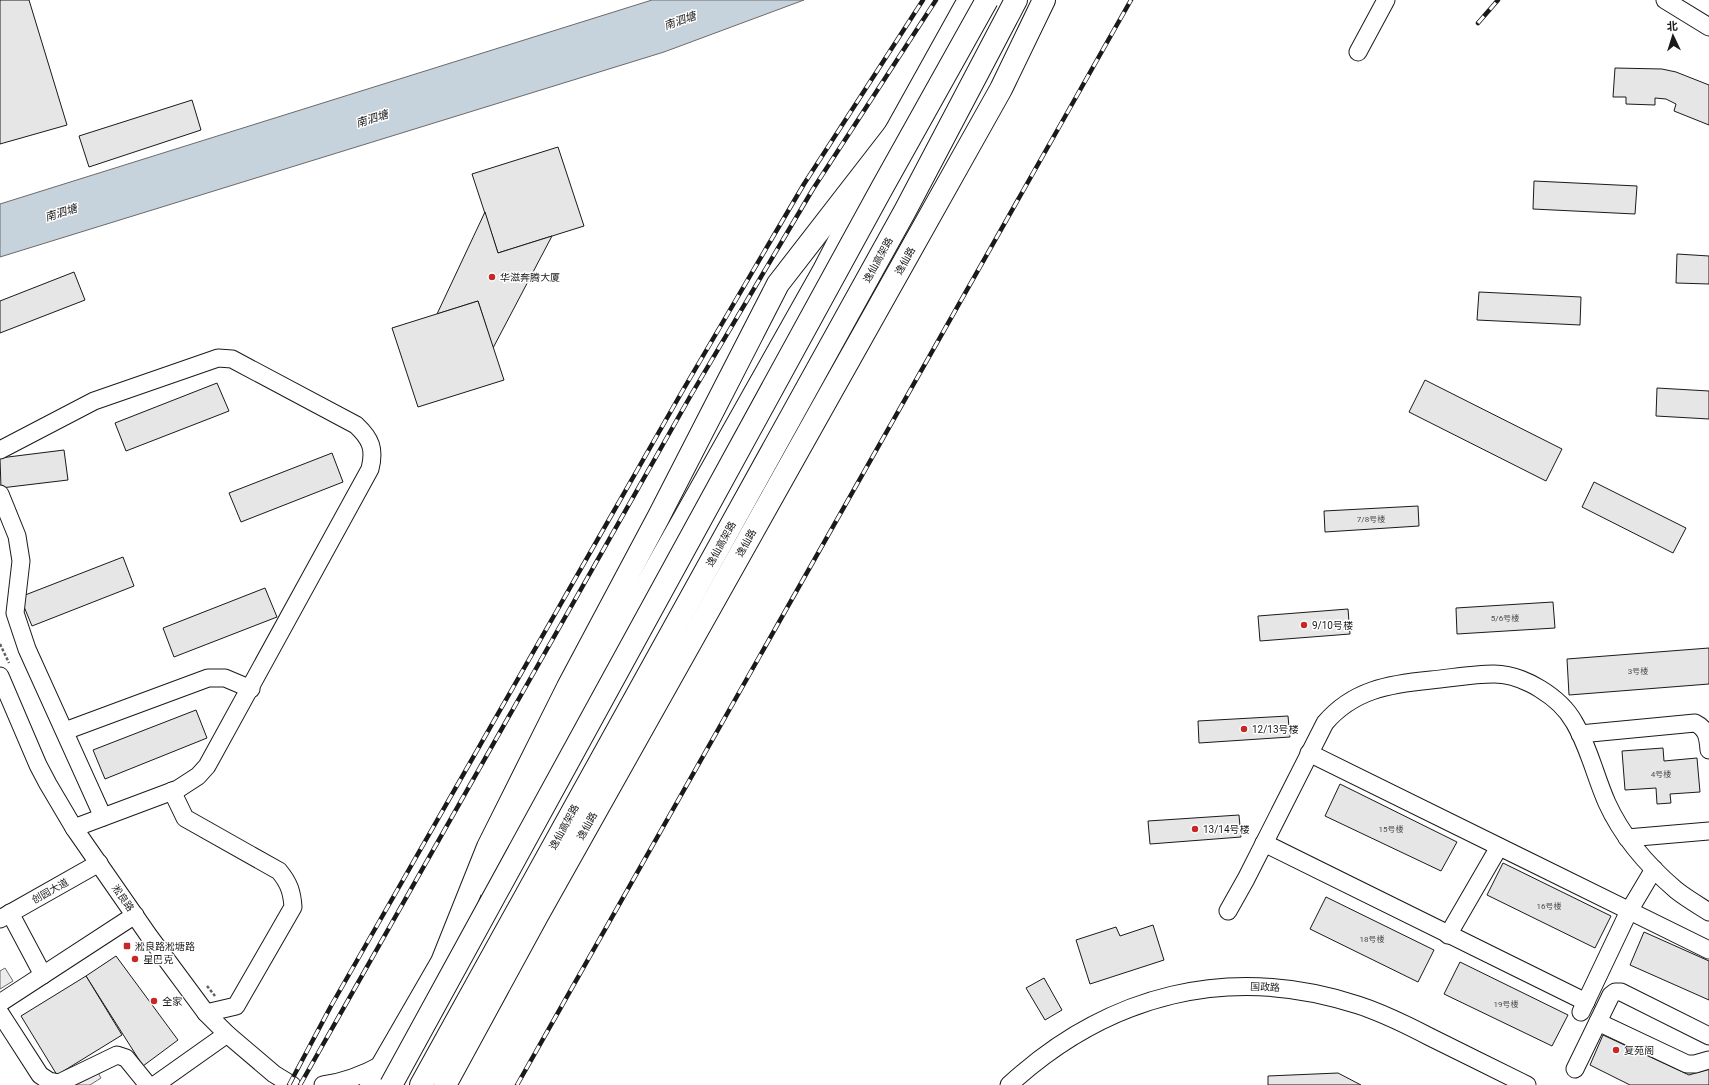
<svg xmlns="http://www.w3.org/2000/svg" width="1709" height="1085" viewBox="0 0 1709 1085" font-family="Roboto,'Noto Sans SC',sans-serif">
  <style>
    .parking { fill: #ededed; stroke: #6a6a6a }
    .water { fill: #c6d2dc; stroke: #6a6a6a }
    .building { fill: #e6e6e6; stroke: #1a1a1a }
    .lines { fill: none; stroke-linecap: round; stroke-linejoin: round }
    .minor-casing { stroke: #1a1a1a; stroke-width: 19 }
    .major-casing { stroke: #1a1a1a; stroke-width: 24 }
    .highway-casing { stroke: #1a1a1a; stroke-width: 24 }
    .path { stroke: #5f5f5f; stroke-width: 2.5; stroke-dasharray: 3 2; stroke-linecap: butt }
    .minor { stroke: #fff; stroke-width: 17 }
    .major { stroke: #fff; stroke-width: 22 }
    .highway { stroke: #fff; stroke-width: 22 }
    .rail-casing { stroke: #1a1a1a; stroke-width: 4.5 }
    .rail { stroke: #fff; stroke-width: 3; stroke-dasharray: 9; stroke-linecap: butt }
    .highway-bridge-casing { stroke: #1a1a1a; stroke-width: 24; stroke-linecap: butt }
    .highway-bridge { stroke: #fff; stroke-width: 22 }
    .poi-dot { fill: #c62828; stroke: #fff; stroke-width: 1.5 }
    .labels { text-anchor: middle; dominant-baseline: central; stroke-width: 3; stroke-linejoin: round; paint-order: stroke }
    .number-label { font-size: 8px; fill: #4d4d4d }
    .street-label { font-size: 10px; fill: #1a1a1a; stroke: #fff }
    .poi-label { font-size: 10px; fill: #1a1a1a; stroke: #fff; text-anchor: start }
    .water-label { font-size: 11px; font-style: italic; fill: #1a1a1a; stroke: #fff }
  </style>
  <rect width="100%" height="100%" fill="#fff"/>
  <!-- parking -->
  <g class="parking">
    <path d="M5 968 13 981 0 989V971Z"/>
    <path d="M96 1069 101 1078 90 1085H71Z"/>
  </g>
  <!-- water -->
  <path class="water" d="M652 0H804L664 52 0 257V204Z"/>
  <!-- building -->
  <g class="building">
    <path d="M0 0H29L67 125 0 144Z"/>
    <path d="M1615 68 1662 69 1676 72 1709 85V125L1674 111 1676 104 1666 99 1655 98V105L1626 104V97H1613Z"/>
    <path d="M192 100 201 130 89 167 79 136Z"/>
    <path d="M558 147 584 226 498 253 472 174Z"/>
    <path d="M1534 181 1637 186 1635 214 1533 209Z"/>
    <path d="M485 212 498 253 552 236 493 348 478 301 437 314Z"/>
    <path d="M1677 254 1709 256V284L1676 283Z"/>
    <path d="M74 272 85 300 0 333V301Z"/>
    <path d="M1479 292 1581 297 1580 325 1477 320Z"/>
    <path d="M478 301 504 380 418 407 392 328Z"/>
    <path d="M1425 380 1562 449 1546 481 1409 412Z"/>
    <path d="M217 383 229 411 126 451 115 423Z"/>
    <path d="M1657 388 1709 391V419L1656 416Z"/>
    <path d="M64 450 68 480 1 488 0 458Z"/>
    <path d="M332 453 343 482 241 522 229 493Z"/>
    <path d="M1594 482 1686 528 1673 553 1582 507Z"/>
    <path d="M1418 506 1419 526 1325 532 1324 511Z"/>
    <path d="M123 557 134 586 32 626 20 597Z"/>
    <path d="M265 588 277 617 174 657 163 628Z"/>
    <path d="M1553 602 1555 628 1457 634 1456 608Z"/>
    <path d="M1348 609 1350 634 1260 641 1258 616Z"/>
    <path d="M1709 648V684L1569 695 1567 659Z"/>
    <path d="M196 710 207 738 105 779 93 750Z"/>
    <path d="M1288 716 1290 737 1199 743 1198 721Z"/>
    <path d="M1663 748 1664 761 1697 758 1700 792 1670 794 1671 803 1657 804 1656 788 1625 790 1622 751Z"/>
    <path d="M1340 784 1457 842 1441 871 1325 816Z"/>
    <path d="M1239 815 1241 837 1150 844 1148 821Z"/>
    <path d="M1503 863 1611 916 1595 948 1487 895Z"/>
    <path d="M1326 897 1434 950 1418 982 1310 929Z"/>
    <path d="M1153 925 1164 960 1090 984 1076 940 1116 927 1120 936Z"/>
    <path d="M1644 932 1709 961V1000L1630 965Z"/>
    <path d="M116 956 178 1040 143 1066 86 976Z"/>
    <path d="M1460 962 1568 1015 1552 1046 1444 994Z"/>
    <path d="M86 976 122 1035 57 1075 21 1016Z"/>
    <path d="M1044 978 1062 1010 1045 1020 1026 988Z"/>
    <path d="M1603 1035 1689 1075 1709 1069V1085H1630L1590 1065Z"/>
    <path d="M1338 1073 1361 1085H1268V1076Z"/>
  </g>
  <g class="lines">
    <defs>
      <g id="minor">
        <path d="M1665 0 1709 27"/>
        <path d="M1358 52 1386 0"/>
        <path d="M0 450 94 401 218 358 232 359 356 425C371 439 375 449 370 469L207 766 198 776 178 789 74 828"/>
        <path d="M0 494 17 536 21 561 15 613 27 649 103 817"/>
        <path d="M0 676 38 765 48 784 74 828 149 936 206 1013 227 1034 274 1074 292 1085"/>
        <path d="M65 731 208 678H225L251 689"/>
        <path d="M1580 734 1695 723C1707 729 1708 737 1709 750"/>
        <path d="M1309 753 1709 950"/>
        <path d="M172 791 185 818 279 871C289 883 292 892 293 907L236 1006 206 1013"/>
        <path d="M1627 838 1709 831"/>
        <path d="M1264 843 1586 1002"/>
        <path d="M1228 911 1246 879 1325 723C1353 690 1389 684 1431 680 1452 678 1473 674 1494 674 1523 674 1560 697 1574 722 1589 747 1595 776 1607 803 1622 836 1648 866 1676 890 1686 898 1698 905 1709 912"/>
        <path d="M10 913 43 975"/>
        <path d="M0 919 99 863"/>
        <path d="M1448 935 1499 847"/>
        <path d="M0 1003 135 915"/>
        <path d="M1581 1012 1629 911 1654 869"/>
        <path d="M0 1013 40 1075 49 1081 59 1083 117 1055 126 1058 148 1085"/>
        <path d="M1598 1022 1687 1064H1695L1709 1060"/>
        <path d="M1575 1069 1611 995 1615 992H1621L1709 1036"/>
        <path d="M155 1085 227 1034"/>
        <path d="M323 1085C345 1082 363 1075 383 1064"/>
        <path d="M1009 1085C1108 994 1229 963 1358 1005 1383 1013 1407 1025 1430 1037 1462 1053 1495 1069 1527 1085"/>
      </g>
      <g id="major">
        <path d="M371 1085 442 962 488 847 568 687 658 518 778 284 895 133 969 0"/>
        <path d="M445 1085 537 916 1001 89 1044 0"/>
      </g>
      <g id="highway">
        <path d="M491 890 505 849 565 730 823 272 895 133"/>
        <path d="M421 1085 905 211 1016 0"/>
      </g>
    </defs>
    <!-- minor casing -->
    <use href="#minor" class="minor-casing"/>
    <!-- major casing -->
    <use href="#major" class="major-casing"/>
    <!-- highway casing -->
    <use href="#highway" class="highway-casing"/>
    <!-- path -->
    <g class="path">
      <path d="M0 644 9 663"/>
      <path d="M207 986 215 996"/>
    </g>
    <!-- minor -->
    <use href="#minor" class="minor"/>
    <!-- major -->
    <use href="#major" class="major"/>
    <!-- highway -->
    <use href="#highway" class="highway"/>
    <defs>
      <g id="rail">
        <path d="M1478 23 1498 0"/>
        <path d="M289 1085 331 1006 683 390 804 184 923 0"/>
        <path d="M300 1085 691 395 813 189 936 0"/>
        <path d="M517 1085 1131 0"/>
      </g>
    </defs>
    <!-- rail casing -->
    <use href="#rail" class="rail-casing"/>
    <!-- rail -->
    <use href="#rail" class="rail"/>
    <defs>
      <path id="highway-bridge" d="M391 1085 882 188 987 0"/>
    </defs>
    <!-- highway-bridge casing -->
    <use href="#highway-bridge" class="highway-bridge-casing"/>
    <!-- highway-bridge -->
    <use href="#highway-bridge" class="highway-bridge"/>
  </g>
  <!-- markers -->
  <g class="poi-dot">
    <circle cx="492" cy="277" r="4"/>
    <circle cx="1304" cy="625" r="4"/>
    <circle cx="1244" cy="729" r="4"/>
    <circle cx="1195" cy="829" r="4"/>
    <rect x="123" y="942" width="8" height="8" rx="2"/>
    <circle cx="135" cy="959" r="4"/>
    <circle cx="154" cy="1001" r="4"/>
    <circle cx="1616" cy="1050" r="4"/>
  </g>
  <g class="labels">
    <!-- number labels -->
    <g class="number-label">
      <text x="1371" y="519">7/8号楼</text>
      <text x="1505" y="618">5/6号楼</text>
      <text x="1638" y="671">3号楼</text>
      <text x="1661" y="774">4号楼</text>
      <text x="1391" y="829">15号楼</text>
      <text x="1549" y="906">16号楼</text>
      <text x="1372" y="939">18号楼</text>
      <text x="1506" y="1004">19号楼</text>
    </g>
    <!-- street labels -->
    <g class="street-label">
      <text transform="translate(878 260) rotate(-61)">逸仙高架路</text>
      <text transform="translate(905 261) rotate(-61)">逸仙路</text>
      <text transform="translate(746 543) rotate(-61)">逸仙路</text>
      <text transform="translate(721 544) rotate(-61)">逸仙高架路</text>
      <text transform="translate(587 826) rotate(-61)">逸仙路</text>
      <text transform="translate(564 827) rotate(-61)">逸仙高架路</text>
      <text transform="translate(50 891) rotate(-29)">创园大道</text>
      <text transform="translate(123 898) rotate(55)">淞良路</text>
      <text transform="translate(1265 987) rotate(2)">国政路</text>
    </g>
    <!-- poi labels -->
    <g class="poi-label">
      <text x="500" y="277">华滋奔腾大厦</text>
      <text x="1312" y="625">9/10号楼</text>
      <text x="1252" y="729">12/13号楼</text>
      <text x="1203" y="829">13/14号楼</text>
      <text x="135" y="946">淞良路淞塘路</text>
      <text x="143" y="959">星巴克</text>
      <text x="162" y="1001">全家</text>
      <text x="1624" y="1050">复苑阁</text>
    </g>
    <!-- water labels -->
    <g class="water-label">
      <text transform="translate(680 21) rotate(-19)">南泗塘</text>
      <text transform="translate(372 119) rotate(-17)">南泗塘</text>
      <text transform="translate(61 213) rotate(-17)">南泗塘</text>
    </g>
  </g>
  <!-- north arrow -->
  <g transform="translate(1673 36) rotate(356)" stroke="#ffffff" stroke-width="3" paint-order="stroke">
  <path d="M0-3L7 15L0 10L-7 15Z" fill="#1a1a1a"/>
  <text y="-6" font-size="11" font-weight="bold" text-anchor="middle" fill="#1a1a1a">北</text>
  </g>
</svg>
